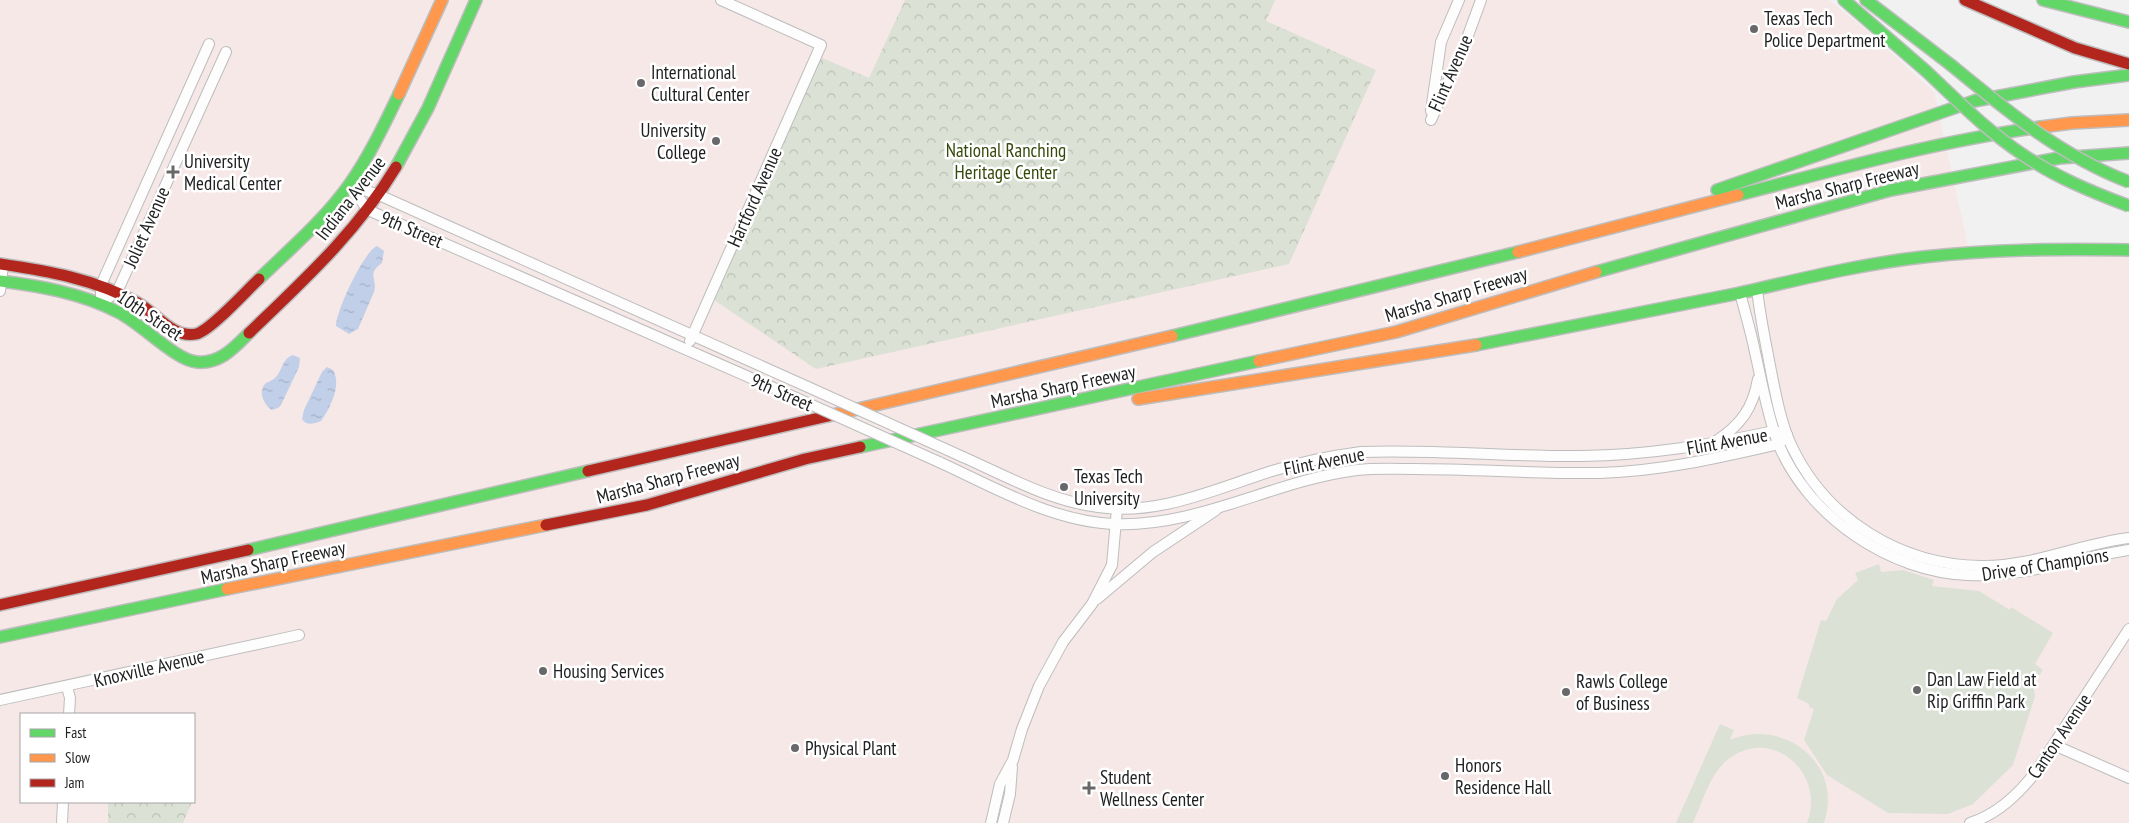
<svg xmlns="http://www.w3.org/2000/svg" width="2129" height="823" viewBox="0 0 2129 823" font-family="'PT Sans Narrow',sans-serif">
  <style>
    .education { fill: #f6e8e7; fill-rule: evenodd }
    .grass { fill: #dbe1d4 }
    .park { fill: url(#park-crowns) }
    .water { fill: url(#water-ripples) }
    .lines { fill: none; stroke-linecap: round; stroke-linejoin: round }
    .street-casing { stroke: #bdbdbe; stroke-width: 12 }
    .fast-casing { stroke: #bdbdbe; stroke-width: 14 }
    .slow-casing { stroke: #bdbdbe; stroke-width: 14 }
    .jam-casing { stroke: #bdbdbe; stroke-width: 14 }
    .street { stroke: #fdfdfd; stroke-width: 10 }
    .fast { stroke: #63d668; stroke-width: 11 }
    .slow { stroke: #ff974d; stroke-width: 11 }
    .jam { stroke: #b3261e; stroke-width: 11 }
    .street-bridge-casing { stroke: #bdbdbe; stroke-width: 12; stroke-linecap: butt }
    .fast-bridge-casing { stroke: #bdbdbe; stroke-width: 14; stroke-linecap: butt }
    .street-bridge { stroke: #fdfdfd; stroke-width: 10 }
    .fast-bridge { stroke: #63d668; stroke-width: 11 }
    .poi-dot { fill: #68686a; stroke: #fff; stroke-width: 2 }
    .labels { text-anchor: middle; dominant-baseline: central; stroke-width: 5; stroke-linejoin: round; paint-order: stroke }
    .poi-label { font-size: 19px; fill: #1e1f20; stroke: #fff; text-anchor: start }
    .street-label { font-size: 19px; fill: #1e1f20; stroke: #fff }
    .park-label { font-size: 19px; fill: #354809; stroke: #fff }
  </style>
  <defs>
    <pattern id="park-crowns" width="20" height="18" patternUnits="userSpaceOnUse" patternTransform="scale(1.25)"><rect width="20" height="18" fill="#dbe1d4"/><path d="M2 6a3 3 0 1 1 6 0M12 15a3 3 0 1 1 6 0" fill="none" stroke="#bcc1b6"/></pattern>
    <pattern id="water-ripples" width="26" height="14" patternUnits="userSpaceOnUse" patternTransform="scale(1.25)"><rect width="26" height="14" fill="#c1cfe9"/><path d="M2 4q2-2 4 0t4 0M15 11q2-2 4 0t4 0" fill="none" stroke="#a5b1c8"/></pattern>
  </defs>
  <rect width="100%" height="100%" fill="#f1f1f2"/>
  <!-- education -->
  <path class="education" d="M0 0H1829L1864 28 1934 92 1971 259 2129 255V823H0ZM21 714H194V802H21Z"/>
  <!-- grass -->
  <g class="grass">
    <path d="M1879 564 1881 572 1903 570 1934 580 1932 586 1979 591 2010 610 2011 607 2053 633 2035 664 2043 670 2033 684 2035 696 2013 765 1973 804 1948 814 1888 813 1827 775 1804 740 1814 709 1809 707V704L1797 698 1821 620 1826 621 1837 599 1858 580 1855 573Z"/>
    <path d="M1720 724 1734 730 1730 740C1784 717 1844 764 1824 823H1807C1827 771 1768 723 1725 762 1709 777 1702 803 1693 823H1676Z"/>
  </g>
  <!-- park -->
  <g class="park">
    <path d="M905 0H1275L1266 21 1376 70 1289 264 816 369 714 300 820 57 869 78Z"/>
    <path d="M108 802H192L183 823H108Z"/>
  </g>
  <!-- water -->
  <g class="water">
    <path d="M377 246 384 251 382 263C366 274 378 279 374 292L358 329 349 334 336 326C336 311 364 251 377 246Z"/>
    <path d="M293 355 300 358 299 367 281 405 278 408 272 410C264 405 257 391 266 383 270 381 273 380 276 377 283 369 282 359 293 355Z"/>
    <path d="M327 367 333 370C342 385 330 408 321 421 314 424 306 426 302 419L304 410 322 372Z"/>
  </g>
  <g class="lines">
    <defs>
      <g id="street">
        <path d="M1431 111 1441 42 1459 0"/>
        <path d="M1431 120 1466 41 1481 0"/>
        <path d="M349 185 379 195 808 387"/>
        <path d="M350 186 368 210 783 392"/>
        <path d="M1757 289C1760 317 1766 344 1771 371 1776 396 1781 424 1792 447 1827 520 1901 565 1981 566 2032 567 2079 544 2129 538"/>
        <path d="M0 291 3 265"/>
        <path d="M1740 293C1745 312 1751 332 1755 352 1762 383 1767 414 1778 443 1808 517 1890 572 1968 575 2022 578 2076 558 2129 550"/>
        <path d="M101 303 117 292 226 52"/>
        <path d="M101 303V285L209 44"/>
        <path d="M690 341 821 45 721 0"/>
        <path d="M1716 441C1741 425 1753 408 1758 379"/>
        <path d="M963 457C1006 476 1050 501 1098 507 1159 516 1215 489 1272 471 1301 462 1331 456 1361 452 1435 449 1508 457 1582 456 1650 455 1708 445 1774 431L1787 435"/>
        <path d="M939 462C994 487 1051 521 1113 524 1197 528 1275 480 1357 470 1376 468 1395 469 1414 469 1476 469 1538 474 1600 473 1663 471 1718 458 1779 444L1787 435"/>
        <path d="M1097 599 1153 552 1216 510"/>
        <path d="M67 687 70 698 69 714"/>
        <path d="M0 700 299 635"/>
        <path d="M2054 745 2129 778"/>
        <path d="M62 823 63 802"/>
        <path d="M991 823 1000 784 1013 760 1022 729 1039 686 1063 642 1092 604 1112 565 1117 509"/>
        <path d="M1003 823 1010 794 1012 767"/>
        <path d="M1970 823C1998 814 2020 793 2037 770L2129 629"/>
      </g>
      <g id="fast">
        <path d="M1844 0 1926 71"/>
        <path d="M1866 0 1951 65"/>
        <path d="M2043 0 2129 22"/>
        <path d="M396 167 428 108 476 0"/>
        <path d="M1717 190 1974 101 2074 82 2129 75"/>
        <path d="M1738 195C1838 169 1938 141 2041 127"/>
        <path d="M1596 272 1891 190 2059 158 2129 153"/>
        <path d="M259 279C290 249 324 220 349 185 369 157 384 125 399 94"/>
        <path d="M0 281C40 286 81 293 118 312 141 323 176 361 197 362 220 364 234 348 249 333"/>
        <path d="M1740 293C1801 279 1861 264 1923 257 1992 249 2060 249 2129 250"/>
        <path d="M1172 336 1518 252"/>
        <path d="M1476 345 1740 293"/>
        <path d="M860 447 1259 361"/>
        <path d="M248 550 588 471"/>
        <path d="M0 637 227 589"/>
      </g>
      <g id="slow">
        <path d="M399 94 442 0"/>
        <path d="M2041 127 2072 123 2129 120"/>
        <path d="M1518 252 1738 195"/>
        <path d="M1259 361 1396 332 1596 272"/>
        <path d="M1138 399 1476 345"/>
        <path d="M828 416 1172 336"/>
        <path d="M227 589 546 525"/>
      </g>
      <g id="jam">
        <path d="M1965 0 2075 48 2129 64"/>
        <path d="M0 264C48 271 95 279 138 303 156 313 173 339 196 334 210 331 246 291 259 279"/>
        <path d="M249 333C303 281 357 232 396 167"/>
        <path d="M588 471 828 416"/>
        <path d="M546 525 647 505 805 459 860 447"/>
        <path d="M0 605 248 550"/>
      </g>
    </defs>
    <!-- street casing -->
    <use href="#street" class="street-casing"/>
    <!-- fast casing -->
    <use href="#fast" class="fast-casing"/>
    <!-- slow casing -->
    <use href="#slow" class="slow-casing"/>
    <!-- jam casing -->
    <use href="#jam" class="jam-casing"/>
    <!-- street -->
    <use href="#street" class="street"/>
    <!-- fast -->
    <use href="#fast" class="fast"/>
    <!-- slow -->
    <use href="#slow" class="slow"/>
    <!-- jam -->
    <use href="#jam" class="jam"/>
    <defs>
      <g id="street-bridge">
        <path d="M808 387 963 457"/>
        <path d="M783 392 939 462"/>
      </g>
      <g id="fast-bridge">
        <path d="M1951 65C2007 111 2061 156 2129 182"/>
        <path d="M1926 71C1957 100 1987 131 2022 154 2055 177 2092 192 2129 206"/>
      </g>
    </defs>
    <!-- street-bridge casing -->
    <use href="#street-bridge" class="street-bridge-casing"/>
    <!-- fast-bridge casing -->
    <use href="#fast-bridge" class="fast-bridge-casing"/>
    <!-- street-bridge -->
    <use href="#street-bridge" class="street-bridge"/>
    <!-- fast-bridge -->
    <use href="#fast-bridge" class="fast-bridge"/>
  </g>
  <!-- markers -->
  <g class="poi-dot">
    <circle cx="1754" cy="29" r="5"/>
    <circle cx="641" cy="83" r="5"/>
    <circle cx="716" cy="141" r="5"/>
    <path d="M170.5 164.5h5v5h5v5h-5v5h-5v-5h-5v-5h5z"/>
    <circle cx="1064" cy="487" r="5"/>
    <circle cx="543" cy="671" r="5"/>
    <circle cx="1917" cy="690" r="5"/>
    <circle cx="1566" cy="692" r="5"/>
    <circle cx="795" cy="748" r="5"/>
    <circle cx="1445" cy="776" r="5"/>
    <path d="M1086.5 780.5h5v5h5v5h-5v5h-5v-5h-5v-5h5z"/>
  </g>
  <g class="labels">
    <!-- poi labels -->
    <g class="poi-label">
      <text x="1764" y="18">Texas Tech<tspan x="1764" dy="22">Police Department</tspan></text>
      <text x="651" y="72">International<tspan x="651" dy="22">Cultural Center</tspan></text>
      <text x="706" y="130" text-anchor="end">University<tspan x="706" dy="22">College</tspan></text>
      <text x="184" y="161">University<tspan x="184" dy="22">Medical Center</tspan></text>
      <text x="1074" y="476">Texas Tech<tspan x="1074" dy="22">University</tspan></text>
      <text x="553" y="671">Housing Services</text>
      <text x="1927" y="679">Dan Law Field at<tspan x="1927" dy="22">Rip Griffin Park</tspan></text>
      <text x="1576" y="681">Rawls College<tspan x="1576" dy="22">of Business</tspan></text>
      <text x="805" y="748">Physical Plant</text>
      <text x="1455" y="765">Honors<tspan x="1455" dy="22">Residence Hall</tspan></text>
      <text x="1100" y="777">Student<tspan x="1100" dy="22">Wellness Center</tspan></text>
    </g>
    <!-- street labels -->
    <g class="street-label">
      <text transform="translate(1450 73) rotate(-66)">Flint Avenue</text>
      <text transform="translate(1847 185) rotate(-14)">Marsha Sharp Freeway</text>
      <text transform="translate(754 197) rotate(-66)">Hartford Avenue</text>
      <text transform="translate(350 198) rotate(-52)">Indiana Avenue</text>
      <text transform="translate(146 227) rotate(-66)">Joliet Avenue</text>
      <text transform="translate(412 229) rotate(23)">9th Street</text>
      <text transform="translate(1456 294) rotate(-17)">Marsha Sharp Freeway</text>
      <text transform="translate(150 315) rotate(34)">10th Street</text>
      <text transform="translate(1063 386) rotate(-12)">Marsha Sharp Freeway</text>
      <text transform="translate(782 392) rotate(24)">9th Street</text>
      <text transform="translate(1727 441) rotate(-10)">Flint Avenue</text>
      <text transform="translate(1324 461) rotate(-11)">Flint Avenue</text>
      <text transform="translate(668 478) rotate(-15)">Marsha Sharp Freeway</text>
      <text transform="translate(273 562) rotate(-12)">Marsha Sharp Freeway</text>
      <text transform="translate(2045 564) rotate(-9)">Drive of Champions</text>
      <text transform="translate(149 668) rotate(-13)">Knoxville Avenue</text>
      <text transform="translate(2059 736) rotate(-56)">Canton Avenue</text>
    </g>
    <!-- park labels -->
    <g class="park-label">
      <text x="1006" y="150">National Ranching<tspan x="1006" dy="22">Heritage Center</tspan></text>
    </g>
  </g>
  <!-- legend -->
  <rect x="20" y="713" width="175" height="90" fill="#ffffff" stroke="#a5a5a6"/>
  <rect x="30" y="729" width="25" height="8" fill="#63d668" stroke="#a5a5a6"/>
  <text x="65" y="738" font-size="15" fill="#1e1f20">Fast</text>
  <rect x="30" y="754" width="25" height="8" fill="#ff974d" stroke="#a5a5a6"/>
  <text x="65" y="763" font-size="15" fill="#1e1f20">Slow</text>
  <rect x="30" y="779" width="25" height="8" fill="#b3261e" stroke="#a5a5a6"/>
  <text x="65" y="788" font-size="15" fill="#1e1f20">Jam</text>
</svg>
